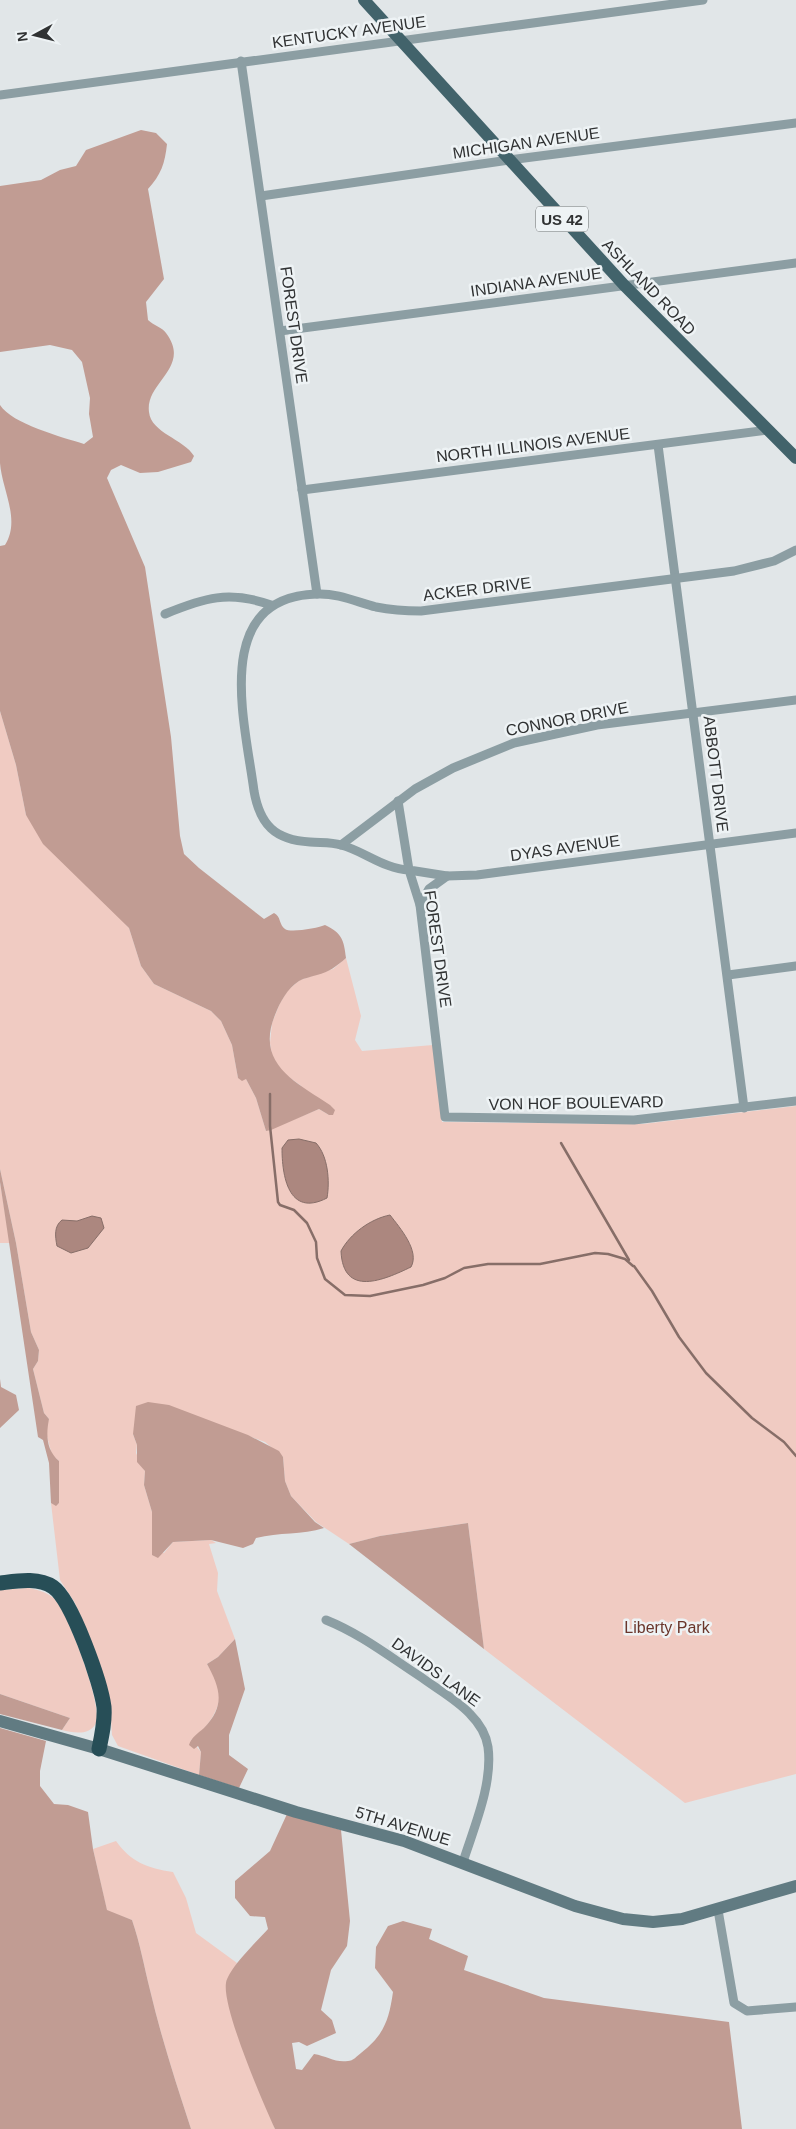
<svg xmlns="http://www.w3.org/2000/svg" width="796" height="2129" viewBox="0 0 796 2129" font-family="Helvetica,sans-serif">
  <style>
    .green { fill: #f0cbc2 }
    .forest { fill: #c19c93 }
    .water { fill: #ac877f; stroke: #876e68 }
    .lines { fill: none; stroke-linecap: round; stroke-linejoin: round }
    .stream { stroke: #876e68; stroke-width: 2.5 }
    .street { stroke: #8c9ea3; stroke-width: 9 }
    .secondary { stroke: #617b82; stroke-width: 12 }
    .primary { stroke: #42636b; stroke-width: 12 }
    .highway { stroke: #274e57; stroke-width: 15 }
    .labels { text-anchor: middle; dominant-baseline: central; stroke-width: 5; stroke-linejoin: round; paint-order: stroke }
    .shield { fill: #eef3f5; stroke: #696c6d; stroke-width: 1 }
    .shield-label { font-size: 15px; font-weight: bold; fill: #303233 }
    .street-label { font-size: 16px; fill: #303233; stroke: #eef3f5 }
    .park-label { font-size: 16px; fill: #6a362b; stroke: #eef3f5 }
  </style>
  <rect width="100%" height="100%" fill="#e1e6e8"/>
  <!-- green -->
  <g class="green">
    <path d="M0 711 16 765 26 815 129 928 141 966 154 984 211 1011 221 1021 232 1045 238 1078 246 1079 256 1098 266 1131 319 1109 329 1115 300 1085 283 1073 272 1056 270 1043 272 1023 280 1003 288 990 300 980 333 969 346 958 361 1016 355 1040 362 1051 433 1045 442 1122 643 1124 796 1106V1774L685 1803 484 1649 468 1523 380 1536 349 1544 316 1522 291 1496 285 1481 283 1457 265 1442 201 1418 133 1434 137 1445 136 1453 145 1471 144 1485 152 1512V1549L164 1553 173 1542 211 1540 216 1543 209 1544 218 1573 217 1591 235 1639 218 1657 207 1664C211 1671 218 1680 220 1689 222 1707 206 1731 191 1740L201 1752 199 1775 118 1746 112 1735 110 1707 81 1618 75 1603 60 1580 51 1503 56 1505 59 1503V1461L52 1455 45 1429 49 1419 44 1413 33 1369 38 1361 39 1350 31 1332 16 1243 0 1169Z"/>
    <path d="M0 1182 10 1243H0Z"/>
    <path d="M28 1588C39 1590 51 1593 58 1603 69 1618 103 1706 96 1723 90 1736 73 1733 62 1730L70 1718 0 1694V1590Z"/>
    <path d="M116 1841C131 1862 147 1868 173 1872L186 1898 196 1933 237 1963 226 1983 255 2078 275 2129H191C176 2083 161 2037 150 1990 144 1966 140 1943 132 1920L107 1911 93 1849Z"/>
  </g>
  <!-- forest -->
  <g class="forest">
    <path d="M141 130 156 133 167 144C165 163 161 175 148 189L164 279 146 302 148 320C153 325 163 328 166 333 192 368 145 382 149 412 151 433 184 439 194 456L191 462 158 472 140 473 121 465 111 470 107 478 145 567 171 737 180 836 184 854 199 868 264 919 274 913C281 916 279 925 285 929 290 933 319 928 325 925 342 933 344 940 346 958 337 966 329 972 317 975 311 977 304 978 299 981 287 989 280 1002 275 1015 255 1064 296 1082 330 1105L335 1110 333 1115H329L319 1109 271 1130 266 1131 256 1098 246 1079 242 1081 238 1078 232 1045 221 1021 211 1011 154 984 141 966 129 928 43 844 26 815 16 765 0 711V546L5 545C21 520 2 490 0 463 0 444 0 424 0 405 12 424 62 437 84 444L93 437 89 414 90 398 82 362 72 350 50 345 0 352V186L41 180 60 170 76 166 86 150Z"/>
    <path d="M0 1169 16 1243 31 1332 39 1350 38 1361 33 1369 44 1413 49 1419C46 1434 46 1450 59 1461V1503L56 1506 51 1503 49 1463 43 1440 38 1437 0 1182Z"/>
    <path d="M0 1379 1 1387 16 1395 19 1410 0 1428Z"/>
    <path d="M148 1402 169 1405 248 1435 279 1451 283 1457 285 1481 291 1496 315 1522 324 1528C302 1535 279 1532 256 1538L253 1544 243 1548 211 1540 173 1542 158 1558 152 1555V1512L144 1485 145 1471 137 1462V1445L133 1434 136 1406Z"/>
    <path d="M468 1523 484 1649 349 1544 380 1536Z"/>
    <path d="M235 1639 245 1689 229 1735V1755L248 1769 239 1788 199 1775 201 1752 198 1746 194 1749 189 1745C191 1738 198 1733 204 1728 226 1705 220 1688 207 1664L218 1657Z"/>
    <path d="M0 1694 70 1718 62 1730 0 1714Z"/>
    <path d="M0 1728 46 1741 40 1771V1786L54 1804 68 1805 88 1812 93 1849 107 1910 132 1920C140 1943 144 1966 150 1990 161 2037 176 2083 191 2129H0Z"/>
    <path d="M287 1814 341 1830 350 1921 347 1946 331 1970 321 2010 332 2020 336 2033 307 2046 299 2042 292 2043 296 2069 302 2070 314 2054C327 2056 335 2063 348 2061 353 2061 357 2056 361 2053 384 2035 389 2020 393 1992L375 1968 376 1947 388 1926 403 1921 432 1929 429 1939 468 1956 464 1970 544 1998 729 2022 742 2129H275C263 2103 222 2008 226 1983 228 1969 258 1940 268 1929L265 1917 250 1916 235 1898V1881L270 1851Z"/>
  </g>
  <!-- water -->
  <g class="water">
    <path d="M299 1139 316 1143C328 1156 330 1181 327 1198 288 1218 282 1175 282 1148L288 1140Z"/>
    <path d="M390 1215C400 1228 420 1251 411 1267 384 1280 343 1298 341 1251 350 1234 370 1219 390 1215Z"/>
    <path d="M92 1216 101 1218 104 1228 88 1248 71 1253 57 1246C55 1236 54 1226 62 1220L77 1221Z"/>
  </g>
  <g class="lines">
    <!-- stream -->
    <g class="stream">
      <path d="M270 1094V1126L278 1202 280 1205 294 1210 307 1223 316 1242 317 1258 325 1279 345 1295 370 1296 423 1285 445 1278 464 1268 488 1264H540L595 1253 608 1254 625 1259 633 1266"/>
      <path d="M561 1143 629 1260"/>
      <path d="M634 1266 652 1291 679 1337 706 1373 752 1418 784 1442 796 1456"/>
    </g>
    <!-- street -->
    <g class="street">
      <path d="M241 61 317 594"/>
      <path d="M0 95 703 0"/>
      <path d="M261 196 509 160 796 123"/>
      <path d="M280 331 796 263"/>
      <path d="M658 445 744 1108"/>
      <path d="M302 490 768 430"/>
      <path d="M796 550 774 561 734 571 421 611C406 611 391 610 376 607 357 602 337 593 317 594 210 597 245 722 254 791 260 825 275 840 310 842 320 843 331 842 341 845 364 851 384 869 409 870L420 905 445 1117 634 1120 796 1101"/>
      <path d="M165 614C204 598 229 590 271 605"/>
      <path d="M398 801 409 870 447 876 477 875 796 833"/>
      <path d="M341 845 415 789 453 768 514 743 597 725 796 700"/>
      <path d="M420 905 429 889 447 876"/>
      <path d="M728 975 796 966"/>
      <path d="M326 1620C361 1634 390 1657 421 1677 437 1689 456 1699 470 1714 479 1723 486 1734 488 1747 493 1784 474 1827 463 1862"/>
      <path d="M718 1910 734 2003 747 2011 796 2007"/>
    </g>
    <!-- secondary -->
    <path class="secondary" d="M0 1721 99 1749 296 1812 404 1841 575 1906 623 1919 653 1922 682 1919 796 1886"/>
    <!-- primary -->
    <path class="primary" d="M364 0 624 285 796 458"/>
    <!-- highway -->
    <path class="highway" d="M0 1583C17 1581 38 1577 53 1587 72 1600 101 1683 104 1707 105 1721 102 1735 99 1749"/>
  </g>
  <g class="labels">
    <!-- shield labels -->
    <rect class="shield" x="536" y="206.5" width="52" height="25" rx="4"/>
    <g class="shield-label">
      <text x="562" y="219">US 42</text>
    </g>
    <!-- street labels -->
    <g class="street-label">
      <text transform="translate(349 32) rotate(-8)">KENTUCKY AVENUE</text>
      <text transform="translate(526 143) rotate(-8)">MICHIGAN AVENUE</text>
      <text transform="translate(536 282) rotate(-8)">INDIANA AVENUE</text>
      <text transform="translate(649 287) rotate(46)">ASHLAND ROAD</text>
      <text transform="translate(294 325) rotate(82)">FOREST DRIVE</text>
      <text transform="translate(533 445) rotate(-7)">NORTH ILLINOIS AVENUE</text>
      <text transform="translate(477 589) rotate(-7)">ACKER DRIVE</text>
      <text transform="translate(567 719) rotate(-11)">CONNOR DRIVE</text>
      <text transform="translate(716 774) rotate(83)">ABBOTT DRIVE</text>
      <text transform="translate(565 848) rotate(-8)">DYAS AVENUE</text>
      <text transform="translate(438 949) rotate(82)">FOREST DRIVE</text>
      <text transform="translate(576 1103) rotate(-1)">VON HOF BOULEVARD</text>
      <text transform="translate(436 1672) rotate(36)">DAVIDS LANE</text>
      <text transform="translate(403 1826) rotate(17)">5TH AVENUE</text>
    </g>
    <!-- park labels -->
    <g class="park-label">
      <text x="667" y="1627">Liberty Park</text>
    </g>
  </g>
  <!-- north arrow -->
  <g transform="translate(35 35) rotate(263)" stroke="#eef3f5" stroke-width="4" paint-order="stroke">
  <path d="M0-4L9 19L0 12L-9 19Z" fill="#303233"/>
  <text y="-8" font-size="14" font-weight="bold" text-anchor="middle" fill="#303233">N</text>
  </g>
</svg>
